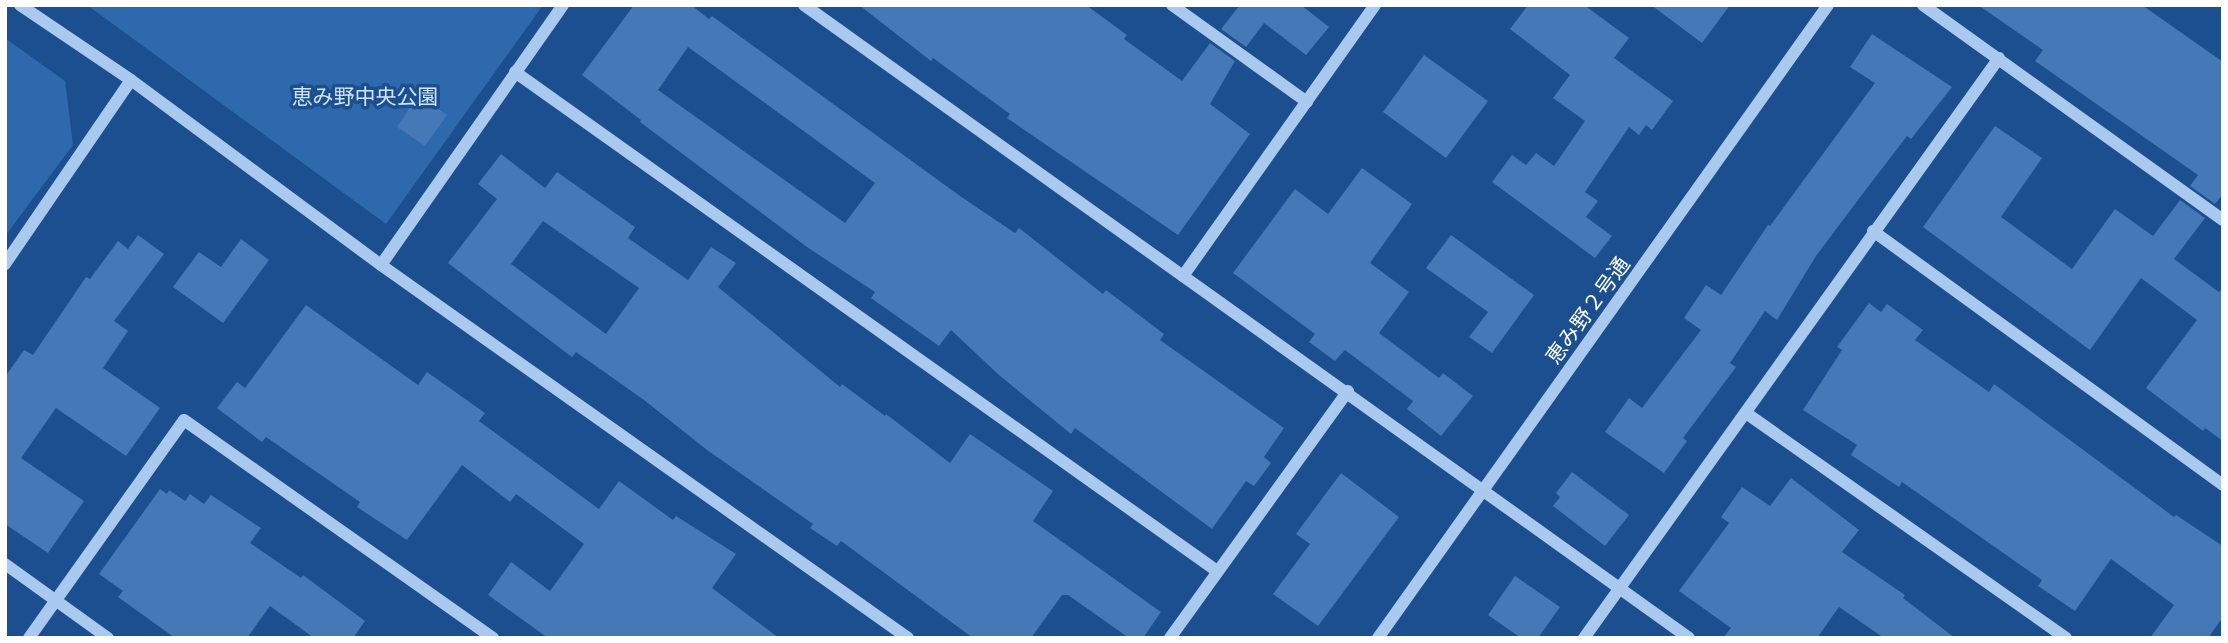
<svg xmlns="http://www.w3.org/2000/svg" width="2228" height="643" viewBox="0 0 2228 643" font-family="'IBM Plex Sans','Noto Sans JP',sans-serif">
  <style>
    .green { fill: #2e69ad }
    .building { fill: #4478b7; fill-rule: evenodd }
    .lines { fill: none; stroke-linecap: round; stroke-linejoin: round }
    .minor { stroke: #a9c9ee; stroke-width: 12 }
    .labels { text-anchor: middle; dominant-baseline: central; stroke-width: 7; stroke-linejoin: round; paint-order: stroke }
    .park-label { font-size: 21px; fill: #cfe3fa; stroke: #1b4f8f }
    .street-label { font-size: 21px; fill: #fff; stroke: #1b4f8f }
  </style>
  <rect width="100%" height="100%" fill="#1b4f8f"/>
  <!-- green -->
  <g class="green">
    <path d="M87 5H543L386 224Z"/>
    <path d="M5 38 65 81 73 145 5 236Z"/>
  </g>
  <!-- building -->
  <g class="building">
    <path d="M634 5H691L709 19 712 16 960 196 1015 233 1019 228 1103 294 1106 290 1164 334 1160 340 1284 428 1264 457 1271 463 1254 486 1246 481 1212 529 1075 428 1071 434 999 375 951 330 939 346 871 298 875 292 807 247 640 122 641 120 582 75ZM688 47 875 183 845 223 658 90Z"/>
    <path d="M859 5H1086L1127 35 1124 39 1182 81 1210 43 1235 61 1210 104 1250 134 1178 235 1007 118 1010 114 933 58 931 61Z"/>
    <path d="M1240 5H1301L1329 27 1306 55 1264 23 1246 47 1221 29Z"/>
    <path d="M1528 5H1584L1629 38 1614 58 1673 101 1652 130 1646 125 1639 135 1629 127 1585 192 1598 201 1586 217 1612 236 1595 258 1492 182 1512 155 1526 165 1536 153 1554 166 1585 121 1553 98 1570 75 1510 29Z"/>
    <path d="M1651 5H1730L1702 43Z"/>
    <path d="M1978 5H2142L2223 62V194L2215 204 2190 186 2198 175 2035 61 2043 50Z"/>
    <path d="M1872 34 1952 87 1911 139 1907 136 1861 196 1816 256 1777 320 1765 311 1730 363 1736 367 1683 438 1687 441 1664 473 1605 432 1629 398 1642 408 1701 330 1684 318 1706 285 1721 295 1768 225 1770 226 1875 83 1850 67Z"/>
    <path d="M1424 55 1488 101 1446 158 1383 112Z"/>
    <path d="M418 95 447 115 425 146 397 127Z"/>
    <path d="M1995 126 2042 158 2001 217 2072 269 2115 209 2153 236 2180 200 2205 218 2174 259 2219 292 2223 287V441L2205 428 2203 431 2146 388 2197 320 2141 278 2090 350 1923 227Z"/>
    <path d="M501 154 545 188 557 172 635 227 628 238 688 280 711 247 736 263 718 287 840 387 842 384 885 416 886 414 950 463 970 434 1053 491 1033 521 1161 612 1143 638H1129L1068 595H1062L1031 638H973L841 541 837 546 810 528 813 524 707 450 644 400 576 352 572 357 486 292 448 263 497 199 478 184ZM543 221 639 288 606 334 511 264Z"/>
    <path d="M1362 168 1412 204 1370 263 1409 292 1379 333 1439 378 1443 373 1473 396 1441 436 1407 409 1413 401 1345 350 1335 361 1309 342 1315 334 1233 273 1295 189 1328 214Z"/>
    <path d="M138 235 164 254 114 321 128 331 103 368 160 408 126 456 56 408 21 458 84 501 48 553 5 524V377L24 350 33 355 86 277 90 279 118 241 128 249Z"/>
    <path d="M1451 235 1534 295 1492 353 1469 337 1488 312 1426 268Z"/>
    <path d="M241 239 269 260 223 323 173 287 199 252 221 267Z"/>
    <path d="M1869 303 1881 312 1887 304 1923 330 1915 340 1989 392 1994 384 2174 517 2176 515 2223 546V617L2208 638H2150L2174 605 2111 559 2075 611 2038 586 2042 580 1902 482 1899 487 1851 455 1857 445 1803 410 1842 350 1837 347Z"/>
    <path d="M306 305 418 385 427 372 485 413 479 421 599 509 619 481 673 520 676 516 736 554 712 588 779 638H548L488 595 511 562 550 591 584 544 516 494 510 502 462 465 407 540 357 507 360 502 266 437 262 442 217 408 237 382 245 388Z"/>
    <path d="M1572 472 1629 515 1605 546 1553 506 1560 497 1556 493Z"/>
    <path d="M1341 473 1399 517 1318 626 1273 594 1310 544 1296 534Z"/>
    <path d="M1791 478 1859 530 1842 552 1905 595 1903 598 1955 638H1884L1839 607 1817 638H1723L1731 628 1679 591 1729 523 1721 517 1742 487 1770 506Z"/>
    <path d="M160 489 167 494 169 490 185 501 190 494 204 504 211 495 261 528 250 543 301 578 303 575 365 621 353 638H314L270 606 247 638H175L118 597 123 591 99 574Z"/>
    <path d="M1515 576 1560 607 1538 638H1521L1488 615Z"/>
  </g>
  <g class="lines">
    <!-- minor -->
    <g class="minor">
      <path d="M20 5 131 80 381 265 908 638"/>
      <path d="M804 5 1689 638"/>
      <path d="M1172 5 1307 102"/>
      <path d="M1923 5 2223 220"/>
      <path d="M515 72 1217 571"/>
      <path d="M1873 231 2223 485"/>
      <path d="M5 264 131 80"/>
      <path d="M381 265 563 5"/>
      <path d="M1183 276 1375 5"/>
      <path d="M1746 413 2066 638"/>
      <path d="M5 564 108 638"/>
      <path d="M29 638 184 420 493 638"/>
      <path d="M1170 638 1348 391"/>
      <path d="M1378 638 1828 5"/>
      <path d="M1584 638 1999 58"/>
    </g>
  </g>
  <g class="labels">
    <!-- park labels -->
    <g class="park-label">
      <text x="365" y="96">恵み野中央公園</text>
    </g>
    <!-- street labels -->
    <g class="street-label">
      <text transform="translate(1587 310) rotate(-54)">恵み野２号通</text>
    </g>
  </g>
  <!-- border -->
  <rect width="2228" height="643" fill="none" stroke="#ffffff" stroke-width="14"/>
</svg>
